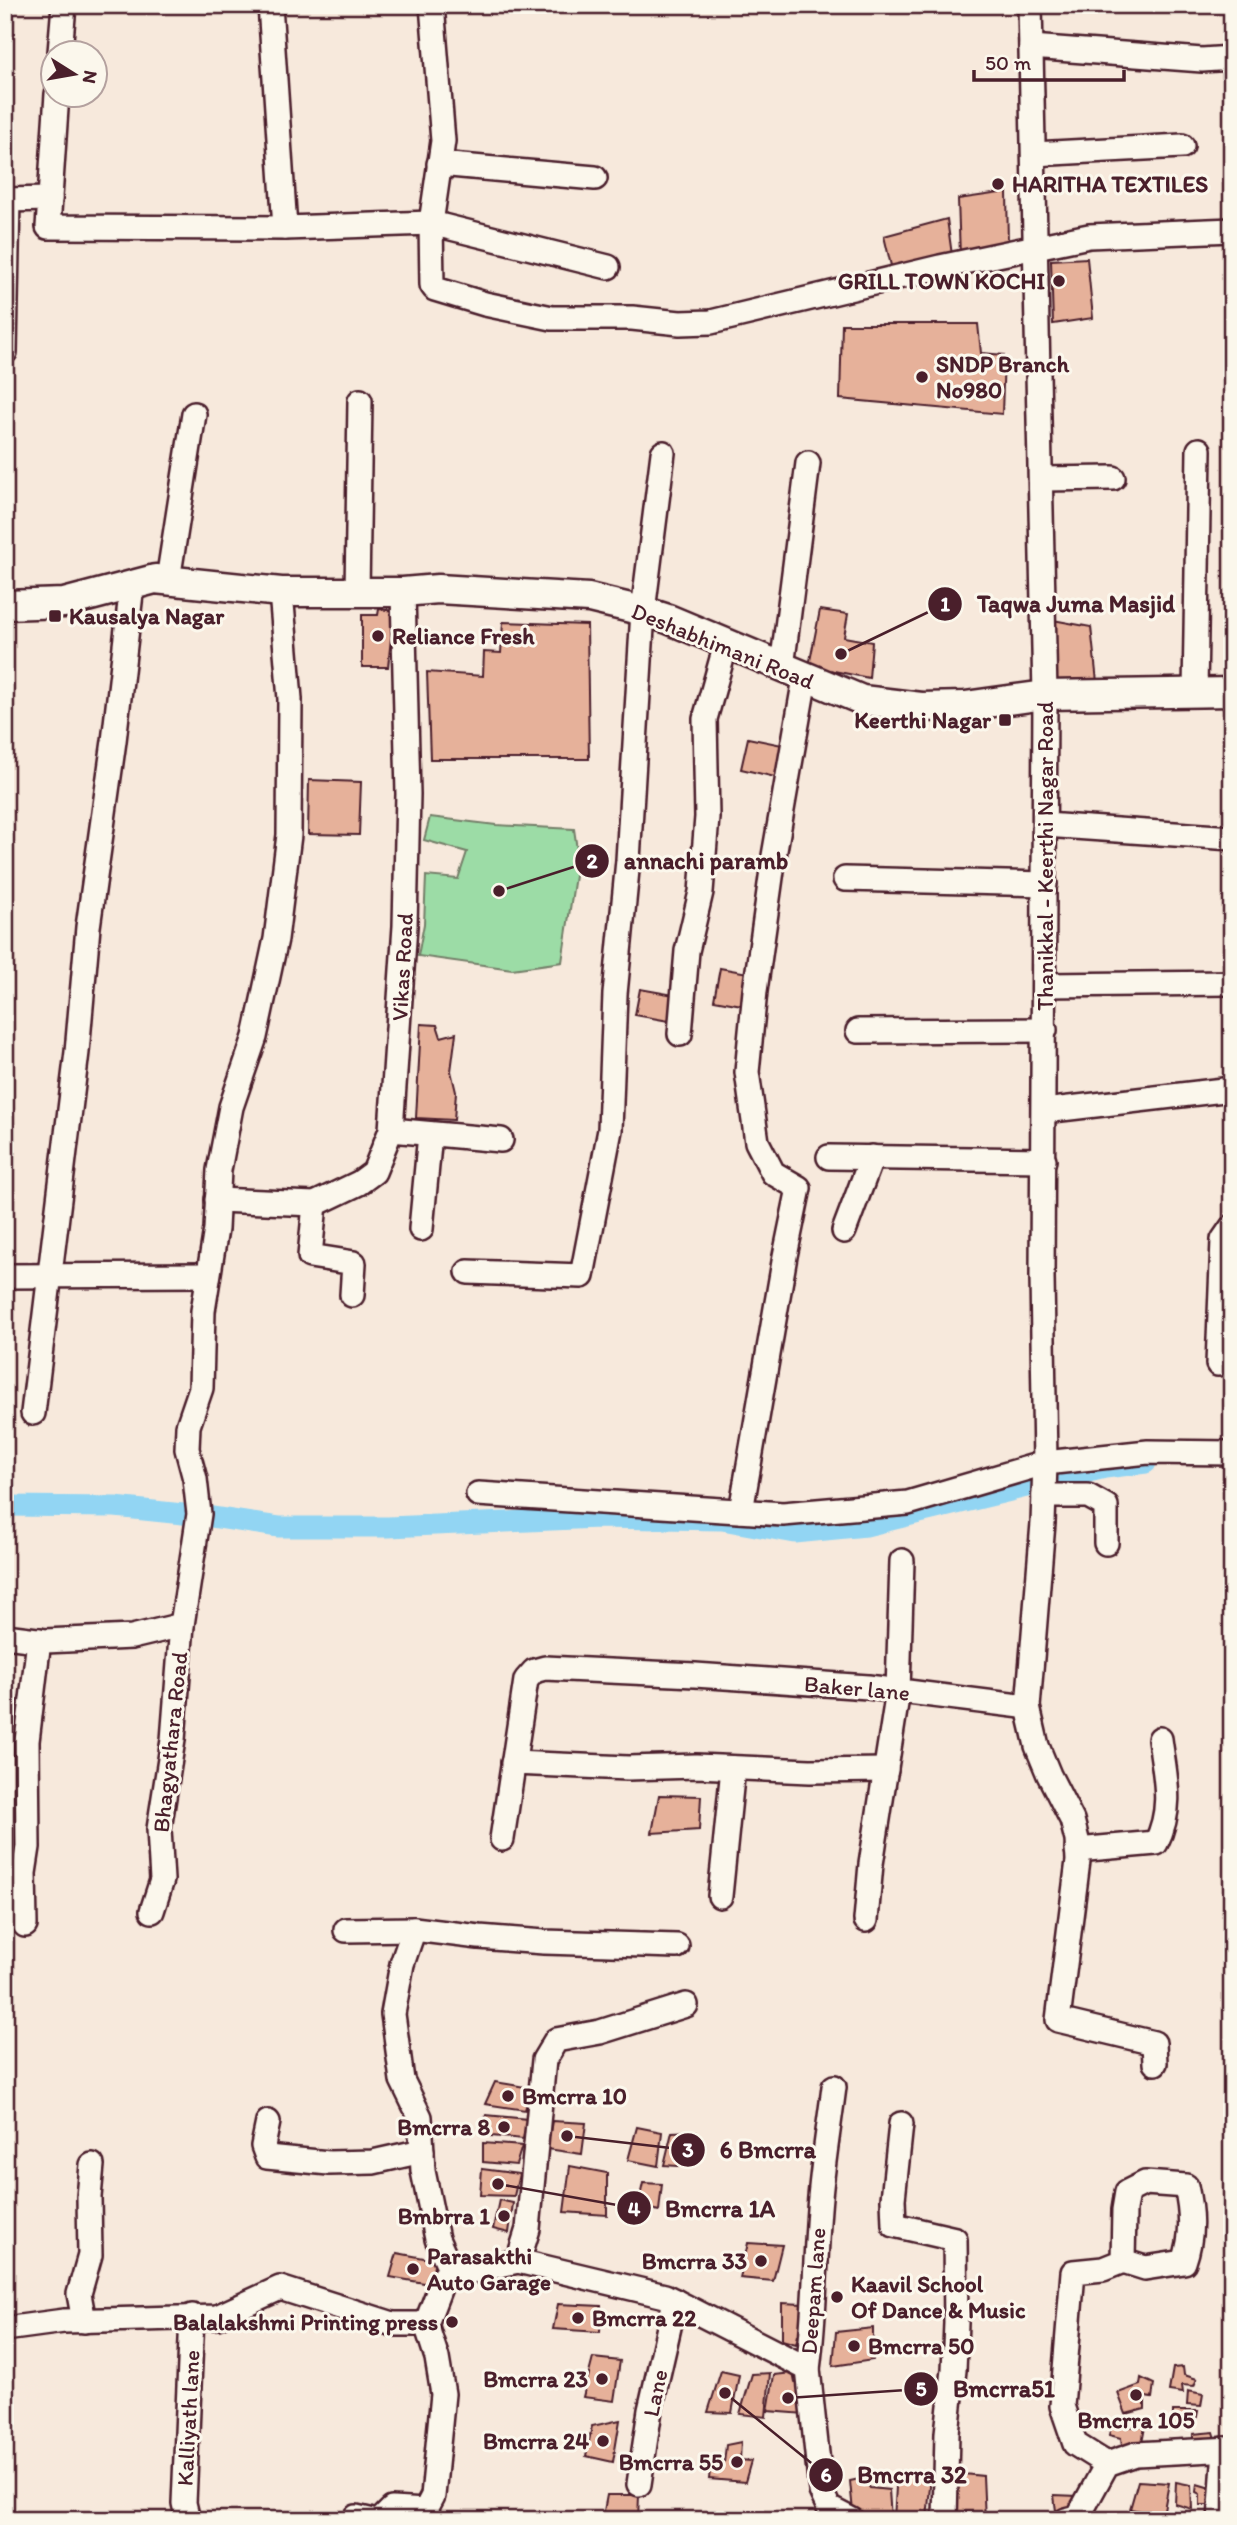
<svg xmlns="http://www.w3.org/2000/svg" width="1237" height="2525" viewBox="0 0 1237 2525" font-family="Itim,sans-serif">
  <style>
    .green { fill: #9cdca6; stroke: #737e68; stroke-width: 2 }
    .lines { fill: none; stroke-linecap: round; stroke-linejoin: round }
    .canal { stroke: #92d5f3; stroke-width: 21 }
    .building { fill: #e6b19a; stroke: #4a1f2b; stroke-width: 2 }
    .minor-casing { stroke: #4a1f2b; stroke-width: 28 }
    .tertiary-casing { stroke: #4a1f2b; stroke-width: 33 }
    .minor { stroke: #fbf7ec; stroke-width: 23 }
    .tertiary { stroke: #fbf7ec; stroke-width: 28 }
    .poi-dot { fill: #4a1f2b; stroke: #fbf7ec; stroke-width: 2.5 }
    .labels { text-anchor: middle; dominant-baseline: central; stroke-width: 6; stroke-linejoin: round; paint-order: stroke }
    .poi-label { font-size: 23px; font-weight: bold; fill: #4a1f2b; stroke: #fbf7ec; text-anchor: start }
    .street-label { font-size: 23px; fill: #4a1f2b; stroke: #fbf7ec }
    .leader { fill: none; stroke: #4a1f2b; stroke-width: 2.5 }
    .callout-dot { fill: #4a1f2b; stroke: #fbf7ec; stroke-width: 2.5 }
    .mark-label { font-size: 21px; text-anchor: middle; font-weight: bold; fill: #fff }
    .callout-label { font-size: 24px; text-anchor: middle; font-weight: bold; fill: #4a1f2b; stroke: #fbf7ec; stroke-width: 6; stroke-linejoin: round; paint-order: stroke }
  </style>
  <rect width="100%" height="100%" fill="#f7e9dc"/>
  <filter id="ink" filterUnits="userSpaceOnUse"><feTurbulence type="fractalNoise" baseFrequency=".0143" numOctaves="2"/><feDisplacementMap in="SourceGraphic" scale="14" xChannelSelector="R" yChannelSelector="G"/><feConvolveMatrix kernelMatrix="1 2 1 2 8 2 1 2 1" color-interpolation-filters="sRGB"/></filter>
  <g filter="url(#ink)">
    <!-- green -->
    <path class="green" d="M430 817 496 825 574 829 578 856 562 962 512 969 418 956 424 924 426 876 458 879 467 852 424 840Z"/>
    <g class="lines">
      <!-- canal -->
      <path class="canal" d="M5 1506 115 1507 212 1517 279 1527H388L598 1518 722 1520 795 1533 866 1526 1105 1468 1146 1463"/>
    </g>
    <!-- building -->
    <g class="building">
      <path d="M1007 192 1008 245 960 256 958 199Z"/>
      <path d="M947 219 952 255 892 270 884 236Z"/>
      <path d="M1087 258 1093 318 1053 324 1051 260Z"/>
      <path d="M842 324H978L981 353 1004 355 1002 414 840 399Z"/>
      <path d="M379 609 394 611 395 633 391 638 388 667H362V615H378Z"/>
      <path d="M820 610 848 614 844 637 872 642 869 678 809 666Z"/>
      <path d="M1053 620 1091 627 1097 682 1053 685Z"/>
      <path d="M503 622 587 625 589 759H430L427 672 483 676 484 652 501 653Z"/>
      <path d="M748 738 782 745 775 777 741 769Z"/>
      <path d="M309 780 361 782 359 835 308 834Z"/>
      <path d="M720 968 748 973 742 1005 714 1000Z"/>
      <path d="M640 989 674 995 669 1021 635 1015Z"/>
      <path d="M421 1024 437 1025 441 1037 456 1033 451 1071 456 1092 454 1120 416 1118Z"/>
      <path d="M659 1795 701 1796 699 1830 652 1833Z"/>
      <path d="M495 2082 531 2088 525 2110 485 2104Z"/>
      <path d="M486 2115 527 2119 523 2139 481 2135Z"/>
      <path d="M552 2121 586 2123 582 2154 547 2149Z"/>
      <path d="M637 2127 662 2132 658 2166 628 2160Z"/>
      <path d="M696 2131 691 2167 664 2165 672 2132Z"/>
      <path d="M483 2143 522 2146 516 2165 483 2162Z"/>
      <path d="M570 2166 607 2173V2215L564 2212Z"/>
      <path d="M482 2169 519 2174 514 2196 480 2195Z"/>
      <path d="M643 2183 662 2184 659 2211 638 2206Z"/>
      <path d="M499 2200 513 2203 509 2233 493 2229Z"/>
      <path d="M748 2243 782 2245 773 2281 740 2278Z"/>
      <path d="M397 2253 435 2260 430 2284 390 2277Z"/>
      <path d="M782 2303 803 2304 808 2336 798 2335 796 2344 782 2340Z"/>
      <path d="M558 2304 601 2306 600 2332 553 2329Z"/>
      <path d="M873 2328V2360L833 2366 836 2332Z"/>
      <path d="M593 2358 620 2361 614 2401 583 2397Z"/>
      <path d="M1183 2367 1184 2375 1197 2379 1194 2386 1182 2385 1183 2393 1169 2391 1173 2368Z"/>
      <path d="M721 2371 739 2375 732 2413 708 2412Z"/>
      <path d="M770 2373 766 2417 740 2414 752 2374Z"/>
      <path d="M793 2373 795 2383 807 2385 805 2414 768 2411 774 2375Z"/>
      <path d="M1141 2378 1154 2384 1152 2398 1145 2397V2409L1126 2414 1118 2393 1140 2385Z"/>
      <path d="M1188 2391 1203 2394 1201 2406 1187 2405Z"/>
      <path d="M1173 2411H1198L1195 2427 1173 2426Z"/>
      <path d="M620 2420 613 2462 586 2456 592 2426Z"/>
      <path d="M1111 2426 1145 2427 1142 2443 1116 2456 1122 2446 1121 2438 1109 2435Z"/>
      <path d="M1214 2432 1217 2442 1193 2444V2434Z"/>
      <path d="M741 2442 740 2460 751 2461 745 2482 709 2479 711 2461 724 2463 726 2445Z"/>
      <path d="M897 2471 931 2474 927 2520 894 2519Z"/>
      <path d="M953 2473 983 2476 985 2520H958Z"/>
      <path d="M864 2478 870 2488 889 2490 891 2519 853 2512 850 2481Z"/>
      <path d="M1138 2481 1169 2483 1163 2515 1130 2509Z"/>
      <path d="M1176 2482 1191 2485 1192 2509 1175 2504Z"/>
      <path d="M1197 2484 1214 2489 1215 2505H1200V2494L1196 2492Z"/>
      <path d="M607 2495H639L638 2519 603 2516Z"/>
      <path d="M1054 2495 1078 2496 1076 2511H1056Z"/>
    </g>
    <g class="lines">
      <defs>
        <g id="minor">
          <path d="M270 5 285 228"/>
          <path d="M432 5 443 141 431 223 432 285 435 289 485 304 552 318H632L680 323 711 322 940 267 1089 236 1232 230"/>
          <path d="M1030 5 1045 695 1042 1277 1045 1463 1043 1523 1028 1707 1037 1746 1049 1775 1072 1820 1077 1840 1078 1861 1058 2020 1154 2043 1155 2063"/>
          <path d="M1031 47 1202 60 1232 58"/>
          <path d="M60 52 64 5"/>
          <path d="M57 94 48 227 285 228 431 223 608 267"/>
          <path d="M1034 154 1182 146"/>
          <path d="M439 164 595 178"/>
          <path d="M5 200 50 199"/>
          <path d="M5 352 8 199"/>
          <path d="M1042 479 1113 478"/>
          <path d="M168 580 194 414"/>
          <path d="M357 592 360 401"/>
          <path d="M782 667 808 463"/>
          <path d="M1195 692 1199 450"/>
          <path d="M1045 825 1232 838"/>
          <path d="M845 879 1045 884"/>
          <path d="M1045 985 1232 983"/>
          <path d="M858 1031 1045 1030"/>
          <path d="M680 1034 687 951 701 892 707 817 705 719 726 644"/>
          <path d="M1044 1111 1232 1089"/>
          <path d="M391 1130 501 1140"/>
          <path d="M829 1157 1044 1160"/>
          <path d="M217 1200 315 1204 359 1183 374 1172 391 1130 405 926 408 794 403 592"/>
          <path d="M315 1204 310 1256 354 1263 352 1295"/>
          <path d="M421 1229 430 1134"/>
          <path d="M844 1231 872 1157"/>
          <path d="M468 1272 582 1276 610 1130 615 994 628 860 643 611 663 453"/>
          <path d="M5 1276 208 1275"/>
          <path d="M1218 1364 1223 1240 1232 1227"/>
          <path d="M33 1413 77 1052 88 927 114 741 132 585"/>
          <path d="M478 1494 783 1514 908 1503 1045 1463 1148 1452 1232 1453"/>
          <path d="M1044 1496H1088L1106 1506V1543"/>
          <path d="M741 1511 785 1256 799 1188 773 1173 757 1142 747 1072 755 991 774 856 805 678"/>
          <path d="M182 1625 199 1514 195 1479 187 1449 188 1426 201 1388 203 1311 216 1229 219 1170 231 1107 255 1037 276 939 289 835 290 699 281 592"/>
          <path d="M5 1636 45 1641 132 1637 182 1625 173 1740 159 1829 162 1880 152 1911"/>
          <path d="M513 1763 628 1768 696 1766 810 1771 886 1770"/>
          <path d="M502 1839 526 1680 534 1671 545 1668 695 1675 868 1687 1028 1707"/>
          <path d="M1077 1850 1156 1843C1174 1807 1165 1777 1160 1739"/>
          <path d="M720 1896 733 1768"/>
          <path d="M866 1920 871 1864 898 1691 902 1561"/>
          <path d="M25 1925 24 1873 28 1847 27 1741 39 1640"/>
          <path d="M414 1929 402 1964 393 2014 402 2080 420 2117 423 2171 437 2239 453 2275"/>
          <path d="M346 1930 414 1929 479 1937 544 1942 677 1946"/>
          <path d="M268 2122 263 2146 267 2157 329 2163 373 2162 422 2151"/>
          <path d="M901 2124 893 2199 894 2225 955 2239 956 2323 954 2370 947 2433 945 2520"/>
          <path d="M518 2261 528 2229 544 2060 556 2040 600 2032 686 2005"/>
          <path d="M84 2321 79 2294 90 2255 89 2197 92 2165"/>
          <path d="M5 2329 64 2321 217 2317 280 2288 393 2324H426L444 2277 518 2261 665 2296 808 2369 821 2491 829 2508 852 2520"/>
          <path d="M808 2369C815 2317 815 2262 819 2209 822 2168 829 2127 834 2087"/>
          <path d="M1107 2464 1075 2444 1062 2406 1073 2272 1103 2269 1123 2261 1124 2210 1127 2192 1145 2183 1186 2186C1192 2213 1193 2236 1184 2262L1145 2268 1123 2261"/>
          <path d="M639 2484 650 2410 675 2301"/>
          <path d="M188 2520 184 2503 192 2316"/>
          <path d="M354 2520 356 2517 369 2520"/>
          <path d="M381 2520 392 2509 425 2511 433 2496 443 2394 437 2358 426 2324"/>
          <path d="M1066 2520 1078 2517 1107 2464 1136 2454 1232 2449"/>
          <path d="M1220 2520 1225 2449"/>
        </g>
        <path id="tertiary" d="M5 605 64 603 155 579 281 592H403L438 589 589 598 643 611 668 619 862 700 921 707 965 706 1045 695 1232 692"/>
      </defs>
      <!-- minor casing -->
      <use href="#minor" class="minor-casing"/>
      <!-- tertiary casing -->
      <use href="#tertiary" class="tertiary-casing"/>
      <!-- minor -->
      <use href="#minor" class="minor"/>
      <!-- tertiary -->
      <use href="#tertiary" class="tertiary"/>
    </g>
  </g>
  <!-- markers -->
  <g class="poi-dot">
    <circle cx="998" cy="184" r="7"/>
    <circle cx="1059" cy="281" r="7"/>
    <circle cx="922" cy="377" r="7"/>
    <rect x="48" y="609" width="14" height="14" rx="3.5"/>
    <circle cx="378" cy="636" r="7"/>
    <rect x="998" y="713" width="14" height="14" rx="3.5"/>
    <circle cx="508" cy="2096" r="7"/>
    <circle cx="504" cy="2127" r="7"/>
    <circle cx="504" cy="2216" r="7"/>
    <circle cx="761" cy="2261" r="7"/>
    <circle cx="413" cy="2269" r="7"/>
    <circle cx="837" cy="2297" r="7"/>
    <circle cx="578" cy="2318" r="7"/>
    <circle cx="452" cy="2322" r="7"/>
    <circle cx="854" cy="2346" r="7"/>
    <circle cx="602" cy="2379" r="7"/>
    <circle cx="1136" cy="2395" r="7"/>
    <circle cx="603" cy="2441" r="7"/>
    <circle cx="737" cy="2462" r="7"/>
  </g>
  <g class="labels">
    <!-- poi labels -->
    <g class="poi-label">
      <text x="1012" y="184">HARITHA TEXTILES</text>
      <text x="1045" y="281" text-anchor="end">GRILL TOWN KOCHI</text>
      <text x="936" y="364">SNDP Branch<tspan x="936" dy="26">No980</tspan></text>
      <text x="69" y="616">Kausalya Nagar</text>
      <text x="392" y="636">Reliance Fresh</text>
      <text x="991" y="720" text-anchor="end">Keerthi Nagar</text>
      <text x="522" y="2096">Bmcrra 10</text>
      <text x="490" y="2127" text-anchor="end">Bmcrra 8</text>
      <text x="490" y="2216" text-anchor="end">Bmbrra 1</text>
      <text x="427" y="2256">Parasakthi<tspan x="427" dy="26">Auto Garage</tspan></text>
      <text x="747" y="2261" text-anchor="end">Bmcrra 33</text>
      <text x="851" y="2284">Kaavil School<tspan x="851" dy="26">Of Dance &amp; Music</tspan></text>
      <text x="592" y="2318">Bmcrra 22</text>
      <text x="438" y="2322" text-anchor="end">Balalakshmi Printing press</text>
      <text x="868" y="2346">Bmcrra 50</text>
      <text x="588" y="2379" text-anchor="end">Bmcrra 23</text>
      <text x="1136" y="2420" text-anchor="middle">Bmcrra 105</text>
      <text x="589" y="2441" text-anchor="end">Bmcrra 24</text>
      <text x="723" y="2462" text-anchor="end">Bmcrra 55</text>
    </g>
    <!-- street labels -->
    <g class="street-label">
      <text transform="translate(723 646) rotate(22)">Deshabhimani Road</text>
      <text transform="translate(1045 856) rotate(-90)">Thanikkal - Keerthi Nagar Road</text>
      <text transform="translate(402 967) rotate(-87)">Vikas Road</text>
      <text transform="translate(857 1688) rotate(5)">Baker lane</text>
      <text transform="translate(170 1742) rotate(-84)">Bhagyathara Road</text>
      <text transform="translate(813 2291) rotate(-86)">Deepam lane</text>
      <text transform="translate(655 2393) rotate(-78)">Lane</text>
      <text transform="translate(188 2418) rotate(-87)">Kalliyath lane</text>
    </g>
  </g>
  <!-- callouts -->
  <path class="leader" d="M841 654L945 604M499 891L592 861M567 2136L688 2150M498 2184L634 2208M788 2398L921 2389M725 2393L826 2475"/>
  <g class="callout-dot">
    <circle cx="841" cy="654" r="7"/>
    <circle cx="499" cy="891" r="7"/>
    <circle cx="567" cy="2136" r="7"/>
    <circle cx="498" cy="2184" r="7"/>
    <circle cx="788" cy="2398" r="7"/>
    <circle cx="725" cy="2393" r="7"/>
    <circle cx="945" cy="604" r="18"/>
    <circle cx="592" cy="861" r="18"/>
    <circle cx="688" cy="2150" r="18"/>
    <circle cx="634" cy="2208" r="18"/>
    <circle cx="921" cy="2389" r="18"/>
    <circle cx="826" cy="2475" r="18"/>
  </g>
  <g class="mark-label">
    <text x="945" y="611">1</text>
    <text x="592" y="868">2</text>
    <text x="688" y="2157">3</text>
    <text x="634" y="2216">4</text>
    <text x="921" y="2396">5</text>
    <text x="826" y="2482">6</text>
  </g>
  <g class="callout-label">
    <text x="1076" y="612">Taqwa Juma Masjid</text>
    <text x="706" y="869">annachi paramb</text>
    <text x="768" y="2158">6 Bmcrra</text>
    <text x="720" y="2217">Bmcrra 1A</text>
    <text x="1004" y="2397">Bmcrra51</text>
    <text x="912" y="2483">Bmcrra 32</text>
  </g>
  <!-- margin -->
  <rect width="1237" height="2525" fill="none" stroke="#fbf7ec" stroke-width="28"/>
  <rect x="14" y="14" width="1209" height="2497" fill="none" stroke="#4a1f2b" stroke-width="2.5" filter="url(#ink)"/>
  <!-- north arrow -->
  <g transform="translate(74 74) rotate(101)"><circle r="33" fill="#fbf7ec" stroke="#b4a19f" stroke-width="2"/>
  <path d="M0-5L12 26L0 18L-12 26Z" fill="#4a1f2b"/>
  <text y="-10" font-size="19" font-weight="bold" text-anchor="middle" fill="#4a1f2b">N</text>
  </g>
  <!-- scale -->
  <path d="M974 70v10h150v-10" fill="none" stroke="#4a1f2b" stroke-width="3.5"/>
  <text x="985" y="70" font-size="21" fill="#4a1f2b" stroke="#fbf7ec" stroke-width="5" paint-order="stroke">50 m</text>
</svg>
